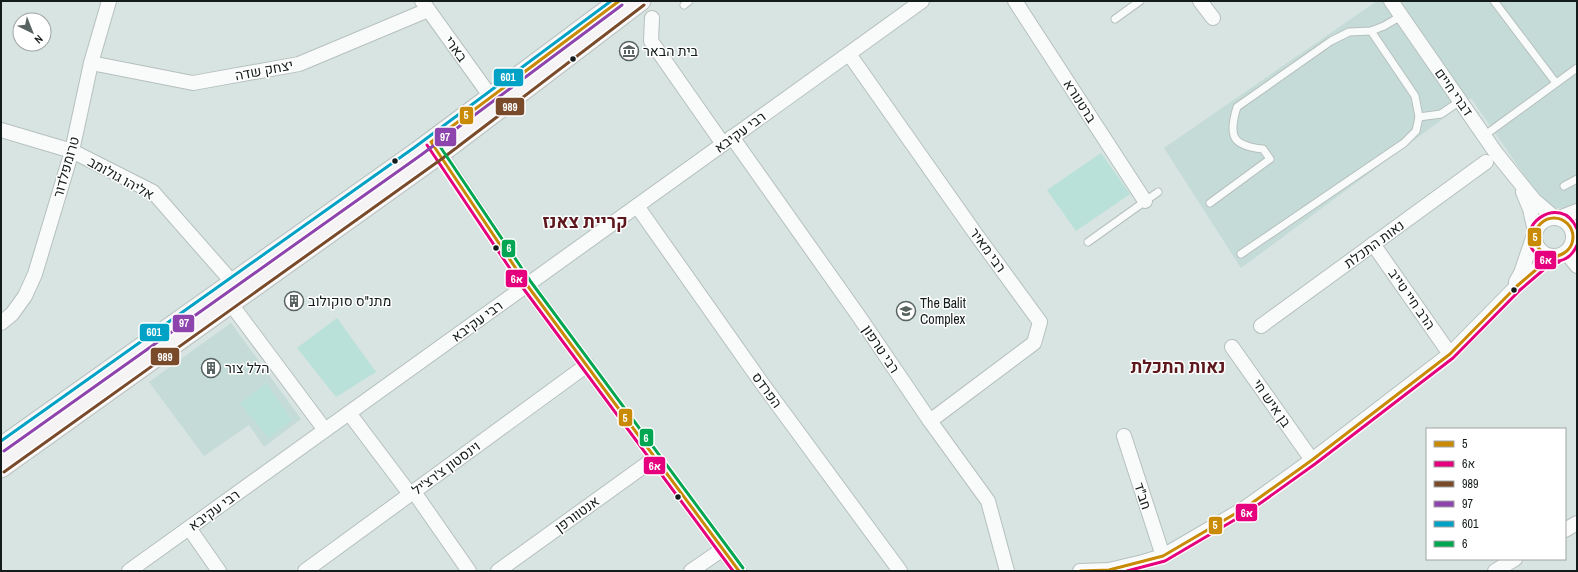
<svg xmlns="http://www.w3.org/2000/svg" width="1578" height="572" viewBox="0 0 1578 572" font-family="'Archivo Narrow',Heebo,sans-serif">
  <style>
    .built { fill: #c5dbd7 }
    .green { fill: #b9e1d9 }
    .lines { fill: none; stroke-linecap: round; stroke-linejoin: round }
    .lane-casing { stroke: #b6c0be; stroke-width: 9 }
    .street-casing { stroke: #b6c0be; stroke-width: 16 }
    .secondary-casing { stroke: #b6c0be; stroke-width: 21 }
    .lane { stroke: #f9fbfa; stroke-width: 7 }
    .street { stroke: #f9fbfa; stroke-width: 14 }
    .secondary { stroke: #f5f3f3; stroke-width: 19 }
    .bus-1-casing { stroke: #fff; stroke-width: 6 }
    .bus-2-casing { stroke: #fff; stroke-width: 6 }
    .bus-3-casing { stroke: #fff; stroke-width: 6 }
    .bus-4-casing { stroke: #fff; stroke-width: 6 }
    .bus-5-casing { stroke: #fff; stroke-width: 6 }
    .bus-6-casing { stroke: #fff; stroke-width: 6 }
    .bus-1 { stroke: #c98a05; stroke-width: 3 }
    .bus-2 { stroke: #e5007d; stroke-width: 3 }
    .bus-3 { stroke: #7a4b2a; stroke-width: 3 }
    .bus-4 { stroke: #8e44ad; stroke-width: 3 }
    .bus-5 { stroke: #01a2c5; stroke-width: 3 }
    .bus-6 { stroke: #00a651; stroke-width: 3 }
    .bus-dot { fill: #131c1a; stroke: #fff; stroke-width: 1.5 }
    .labels { text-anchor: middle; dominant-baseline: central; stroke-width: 3; stroke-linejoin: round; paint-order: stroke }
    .street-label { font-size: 14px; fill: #131c1a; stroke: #fff }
    .poi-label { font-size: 14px; fill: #131c1a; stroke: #fff; text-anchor: start }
    .district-label { font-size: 18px; font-weight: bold; fill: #5d181e; stroke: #fff }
    .line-badge { stroke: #fff; stroke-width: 1.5 }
    .badge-label { font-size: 11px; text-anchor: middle; font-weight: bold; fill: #fff }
  </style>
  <rect width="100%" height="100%" fill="#d7e4e1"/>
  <!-- built -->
  <g class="built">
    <path d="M1377 1H1577V204L1564 208H1555L1549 205 1538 195 1471 98 1241 268 1164 148Z"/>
    <path d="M231 323 301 419 264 447 249 425 204 456 149 382Z"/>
  </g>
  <!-- green -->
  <g class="green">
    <path d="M1101 153 1130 194 1076 231 1047 190Z"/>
    <path d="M337 318 376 372 336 397 297 348Z"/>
    <path d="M266 383 292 420 269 438 240 404Z"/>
  </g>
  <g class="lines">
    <defs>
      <g id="lane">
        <path d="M1494 1 1556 83"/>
        <path d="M684 5 689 1"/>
        <path d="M1115 19 1140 1"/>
        <path d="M1419 117 1441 114 1460 101"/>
        <path d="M1485 135 1577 68"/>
        <path d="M1564 186 1577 179"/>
        <path d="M1210 203 1270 159 1263 149C1232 146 1228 136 1237 107L1331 41 1349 32 1371 31 1384 26 1401 16"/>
        <path d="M1088 242 1158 192"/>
        <path d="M1241 254 1404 143 1416 131 1419 117 1415 96 1371 31"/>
      </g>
      <g id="street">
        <path d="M422 1 491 97"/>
        <path d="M1015 1 1145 201"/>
        <path d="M1200 1 1213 18"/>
        <path d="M1391 1 1496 153 1534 200 1555 218"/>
        <path d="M652 18 651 41 723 144"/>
        <path d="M849 54 975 233 1040 322 1034 343 930 421"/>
        <path d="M91 63 193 83 299 64 428 10"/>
        <path d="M1 130 72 151 153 192 233 283C238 292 236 296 231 304L325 430"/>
        <path d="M732 137 858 315 930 421 988 501 1007 571"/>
        <path d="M435 147 527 285 739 571"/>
        <path d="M1523 192 1530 209 1535 231"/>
        <path d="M637 206 761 382 900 571"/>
        <circle cx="1554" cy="237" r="19"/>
        <path d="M1559 218 1577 211"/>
        <path d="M1373 244 1450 354"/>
        <path d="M1566 252 1577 266"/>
        <path d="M1516 282 1521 273 1534 235"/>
        <path d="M1 323 12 314 25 296 35 274 72 151 91 63 109 1"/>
        <path d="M1261 326 1486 162"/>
        <path d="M1232 347 1312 460"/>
        <path d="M349 413 410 494"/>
        <path d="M1124 436 1163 556"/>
        <path d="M414 492 469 571"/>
        <path d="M189 528 219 571"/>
        <path d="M1565 530 1577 523"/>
        <path d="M129 571 922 1"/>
        <path d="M305 571 587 365"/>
        <path d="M498 571 655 458"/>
        <path d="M691 571 723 549"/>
        <path d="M1080 571 1109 570 1143 562 1163 556 1245 508 1312 460 1450 354 1517 286 1545 262 1557 257"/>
        <path d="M1495 571 1515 559"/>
      </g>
      <g id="secondary">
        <path d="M1 447 418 151 619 1"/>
        <path d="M1 468 440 154 641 1"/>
      </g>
    </defs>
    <!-- lane casing -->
    <use href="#lane" class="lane-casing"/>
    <!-- street casing -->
    <use href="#street" class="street-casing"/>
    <!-- secondary casing -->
    <use href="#secondary" class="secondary-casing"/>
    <!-- lane -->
    <use href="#lane" class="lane"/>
    <!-- street -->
    <use href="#street" class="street"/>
    <!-- secondary -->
    <use href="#secondary" class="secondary"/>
    <defs>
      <g id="bus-1">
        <path d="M619 1 431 142 527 285 739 571"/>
        <circle cx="1554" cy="237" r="19"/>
        <path d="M1080 571 1109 570 1163 556 1245 508 1312 460 1450 354 1517 286 1545 262 1557 257"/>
      </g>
      <g id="bus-2">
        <path d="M427 145 523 288 733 571"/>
        <path d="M1577 229C1561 191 1510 227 1536 254 1541 259 1549 262 1556 261 1566 261 1573 254 1577 245"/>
        <path d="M1127 571 1165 561 1248 512 1315 464 1453 358 1520 290 1548 266 1559 262"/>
      </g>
      <path id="bus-3" d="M4 472 443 158 644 5"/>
      <path id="bus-4" d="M4 451 421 155 622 5"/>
      <path id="bus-5" d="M1 441 415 147 611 1"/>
      <path id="bus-6" d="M435 139 531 282 743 568"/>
    </defs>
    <!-- bus-1 casing -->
    <use href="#bus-1" class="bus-1-casing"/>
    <!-- bus-2 casing -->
    <use href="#bus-2" class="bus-2-casing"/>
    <!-- bus-3 casing -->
    <use href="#bus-3" class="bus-3-casing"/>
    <!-- bus-4 casing -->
    <use href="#bus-4" class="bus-4-casing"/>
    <!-- bus-5 casing -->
    <use href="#bus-5" class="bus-5-casing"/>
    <!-- bus-6 casing -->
    <use href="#bus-6" class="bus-6-casing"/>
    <!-- bus-1 -->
    <use href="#bus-1" class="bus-1"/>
    <!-- bus-2 -->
    <use href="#bus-2" class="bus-2"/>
    <!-- bus-3 -->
    <use href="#bus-3" class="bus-3"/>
    <!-- bus-4 -->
    <use href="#bus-4" class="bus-4"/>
    <!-- bus-5 -->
    <use href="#bus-5" class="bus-5"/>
    <!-- bus-6 -->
    <use href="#bus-6" class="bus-6"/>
  </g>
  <!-- icons -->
  <defs>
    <symbol id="museum-ring" viewBox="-11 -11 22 22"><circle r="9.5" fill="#fff" stroke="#586260" stroke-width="1.5"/><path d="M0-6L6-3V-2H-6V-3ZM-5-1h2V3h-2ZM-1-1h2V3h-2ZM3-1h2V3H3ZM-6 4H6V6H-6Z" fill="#586260"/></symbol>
    <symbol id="building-ring" viewBox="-11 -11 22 22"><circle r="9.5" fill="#fff" stroke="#586260" stroke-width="1.5"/><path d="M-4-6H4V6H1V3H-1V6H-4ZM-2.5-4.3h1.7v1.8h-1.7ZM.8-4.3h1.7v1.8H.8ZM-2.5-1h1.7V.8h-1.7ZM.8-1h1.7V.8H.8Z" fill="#586260"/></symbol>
    <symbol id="school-ring" viewBox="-11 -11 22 22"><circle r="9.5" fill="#fff" stroke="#586260" stroke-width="1.5"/><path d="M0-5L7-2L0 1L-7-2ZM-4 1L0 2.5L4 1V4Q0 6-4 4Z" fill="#586260"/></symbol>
  </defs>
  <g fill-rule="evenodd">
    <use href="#museum-ring" x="618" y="40" width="22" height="22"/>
    <use href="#building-ring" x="283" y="290" width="22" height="22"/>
    <use href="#school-ring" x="895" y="300" width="22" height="22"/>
    <use href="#building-ring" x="200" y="357" width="22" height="22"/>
  </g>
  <!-- markers -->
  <g class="bus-dot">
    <circle cx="573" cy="59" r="3.5"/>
    <circle cx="395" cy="161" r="3.5"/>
    <circle cx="496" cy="248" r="3.5"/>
    <circle cx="1514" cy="290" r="3.5"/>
    <circle cx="678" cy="497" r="3.5"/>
  </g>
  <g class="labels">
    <!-- street labels -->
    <g class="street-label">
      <text transform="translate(456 49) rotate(54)">בארי</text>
      <text transform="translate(264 70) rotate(-11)">יצחק שדה</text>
      <text transform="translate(1454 92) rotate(55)">דברי חיים</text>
      <text transform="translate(1080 101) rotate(57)">ברטנורא</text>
      <text transform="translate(740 132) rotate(-36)">רבי עקיבא</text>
      <text transform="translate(66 167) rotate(-74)">טרומפלדור</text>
      <text transform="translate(121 178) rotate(29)">אליהו גולומב</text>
      <text transform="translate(1374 244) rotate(-36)">נאות התכלת</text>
      <text transform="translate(988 250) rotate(54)">רבי מאיר</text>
      <text transform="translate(1412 299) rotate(55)">הרב חיי טייב</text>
      <text transform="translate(477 321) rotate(-36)">רבי עקיבא</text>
      <text transform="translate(881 349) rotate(56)">רבי טרפון</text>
      <text transform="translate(767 390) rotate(54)">הפרדס</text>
      <text transform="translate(1272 403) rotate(55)">בן איש חי</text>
      <text transform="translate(446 468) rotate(-36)">וינסטון צ'רצ'יל</text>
      <text transform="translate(1143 496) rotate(72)">חב"ד</text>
      <text transform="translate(214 510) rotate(-36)">רבי עקיבא</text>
      <text transform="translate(577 514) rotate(-36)">אנטוורפן</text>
    </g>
    <!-- poi labels -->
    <g class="poi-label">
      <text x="643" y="51">בית הבאר</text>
      <text x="308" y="301">מתנ"ס סוקולוב</text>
      <text x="920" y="303">The Balit<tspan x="920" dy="16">Complex</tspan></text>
      <text x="225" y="368">הלל צור</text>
    </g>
    <!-- district labels -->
    <g class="district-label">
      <text x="585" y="221">קריית צאנז</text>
      <text x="1178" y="366">נאות התכלת</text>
    </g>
  </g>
  <g class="line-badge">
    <rect x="493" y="68" width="31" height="19" rx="4" fill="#01a2c5"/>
    <rect x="495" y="97" width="30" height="19" rx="4" fill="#7a4b2a"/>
    <rect x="459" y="106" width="15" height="19" rx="4" fill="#c98a05"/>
    <rect x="434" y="127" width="23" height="20" rx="4" fill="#8e44ad"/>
    <rect x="1527" y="227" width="15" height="20" rx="4" fill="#c98a05"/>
    <rect x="501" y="239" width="15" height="19" rx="4" fill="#00a651"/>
    <rect x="1534" y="250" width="23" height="20" rx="4" fill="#e5007d"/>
    <rect x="505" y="269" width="23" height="19" rx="4" fill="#e5007d"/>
    <rect x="172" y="314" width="23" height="19" rx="4" fill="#8e44ad"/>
    <rect x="139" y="323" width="31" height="19" rx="4" fill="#01a2c5"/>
    <rect x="150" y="347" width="30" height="19" rx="4" fill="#7a4b2a"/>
    <rect x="618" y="408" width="15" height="19" rx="4" fill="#c98a05"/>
    <rect x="639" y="428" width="15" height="19" rx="4" fill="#00a651"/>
    <rect x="643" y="456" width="23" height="19" rx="4" fill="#e5007d"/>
    <rect x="1235" y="503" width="23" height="19" rx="4" fill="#e5007d"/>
    <rect x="1208" y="516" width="15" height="19" rx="4" fill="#c98a05"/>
  </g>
  <g class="badge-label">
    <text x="508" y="81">601</text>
    <text x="510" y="111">989</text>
    <text x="466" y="119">5</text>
    <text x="445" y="141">97</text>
    <text x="1535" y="241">5</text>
    <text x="509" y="252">6</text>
    <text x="1546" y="264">6א</text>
    <text x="517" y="283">6א</text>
    <text x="184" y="327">97</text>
    <text x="154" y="336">601</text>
    <text x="165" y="361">989</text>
    <text x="625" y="422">5</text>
    <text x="646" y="442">6</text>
    <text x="655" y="470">6א</text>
    <text x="1247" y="517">6א</text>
    <text x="1215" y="529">5</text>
  </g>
  <!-- border -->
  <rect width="1578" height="572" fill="none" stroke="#131c1a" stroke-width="4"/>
  <!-- legend -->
  <rect x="1426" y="428" width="140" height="132" fill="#ffffff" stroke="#a1a4a3"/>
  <rect x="1434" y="441" width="20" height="6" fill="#c98a05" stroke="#a1a4a3"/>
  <text x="1462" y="448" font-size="12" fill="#131c1a">5</text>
  <rect x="1434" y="461" width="20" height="6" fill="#e5007d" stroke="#a1a4a3"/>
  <text x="1462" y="468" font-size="12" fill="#131c1a">6א</text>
  <rect x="1434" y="481" width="20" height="6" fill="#7a4b2a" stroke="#a1a4a3"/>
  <text x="1462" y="488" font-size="12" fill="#131c1a">989</text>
  <rect x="1434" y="501" width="20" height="6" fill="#8e44ad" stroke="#a1a4a3"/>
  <text x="1462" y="508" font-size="12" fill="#131c1a">97</text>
  <rect x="1434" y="521" width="20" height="6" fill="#01a2c5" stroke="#a1a4a3"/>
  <text x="1462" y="528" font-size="12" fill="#131c1a">601</text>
  <rect x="1434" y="541" width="20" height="6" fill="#00a651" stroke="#a1a4a3"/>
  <text x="1462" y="548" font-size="12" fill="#131c1a">6</text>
  <!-- north arrow -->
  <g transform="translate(32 32) rotate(137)"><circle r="19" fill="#ffffff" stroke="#a1a4a3"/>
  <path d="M0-3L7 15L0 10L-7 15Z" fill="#586260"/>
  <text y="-6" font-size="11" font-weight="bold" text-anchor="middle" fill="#131c1a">N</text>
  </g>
</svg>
